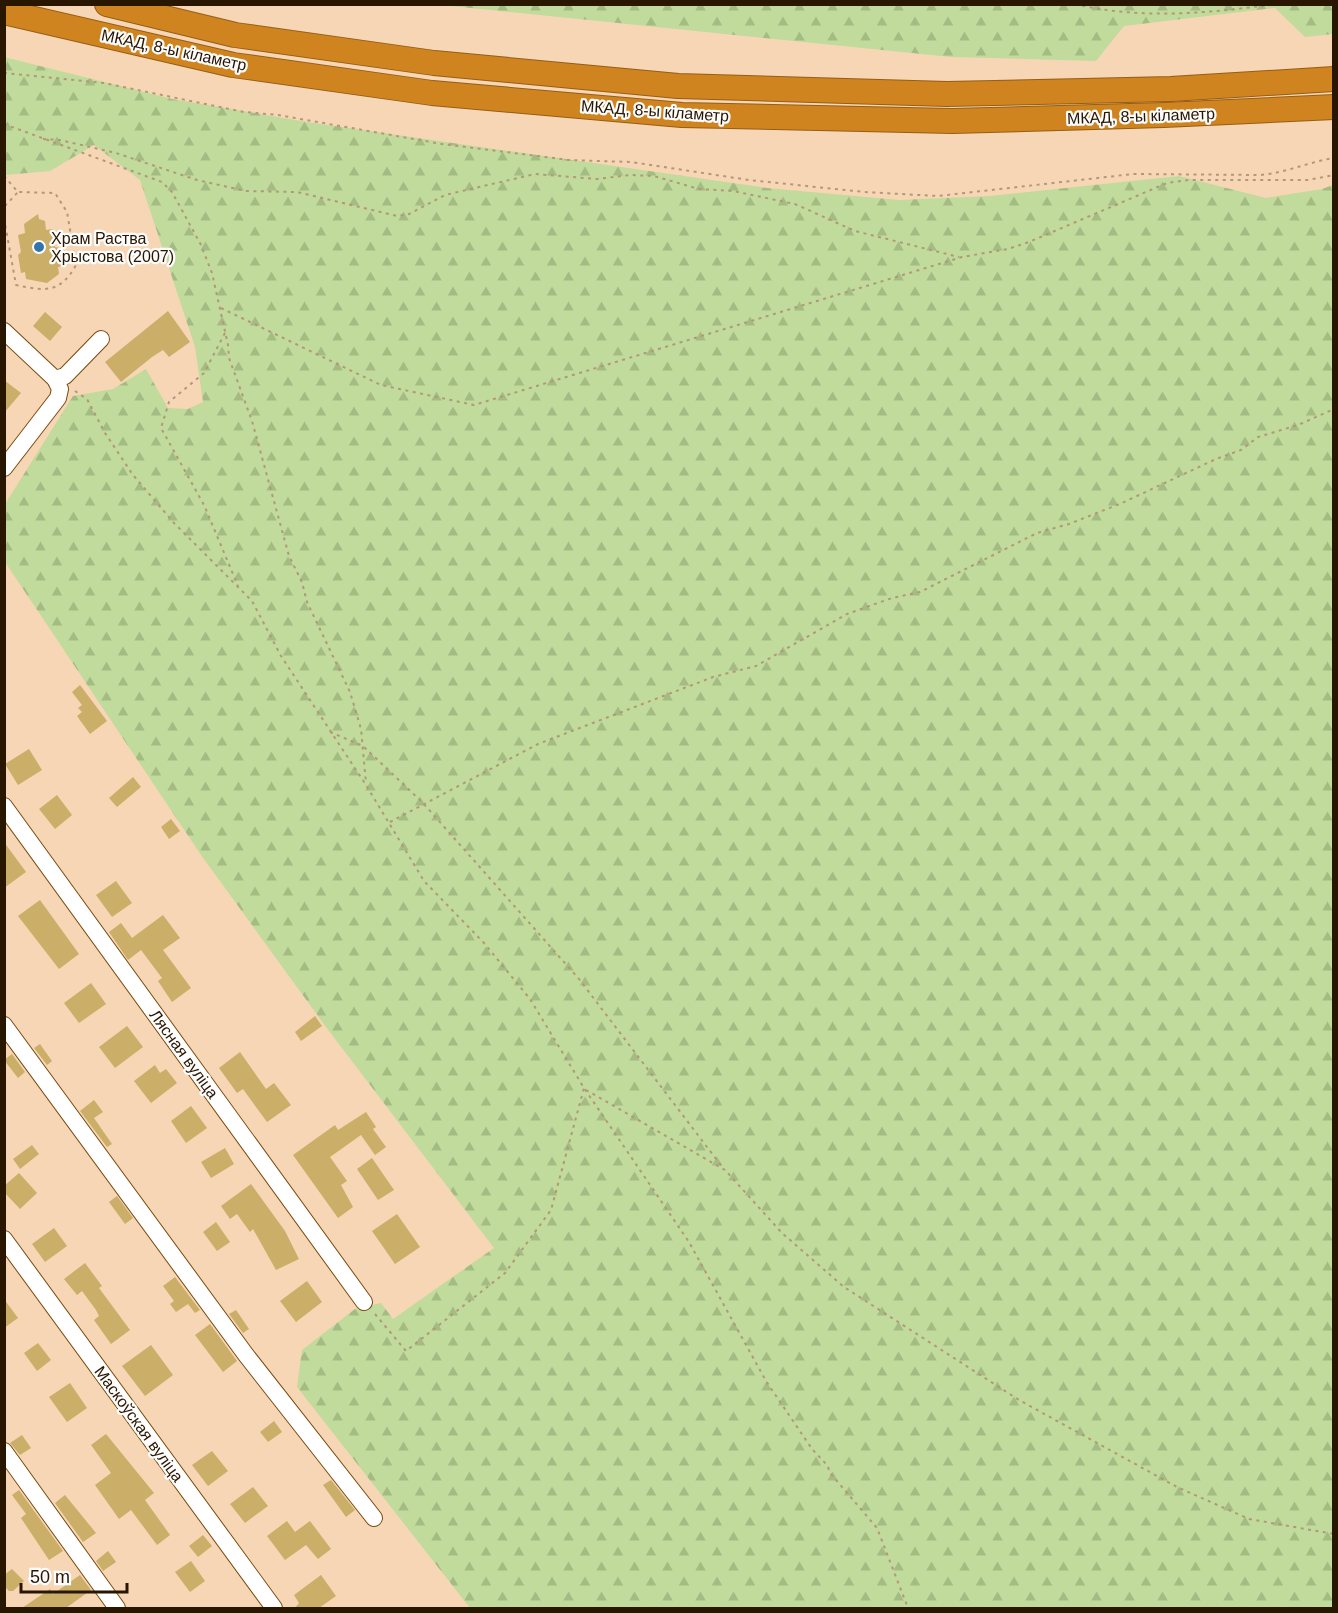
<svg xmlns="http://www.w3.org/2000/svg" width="1338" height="1613" viewBox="0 0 1338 1613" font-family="Arial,sans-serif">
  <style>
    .forest { fill: url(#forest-firs) }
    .building { fill: #cbae68 }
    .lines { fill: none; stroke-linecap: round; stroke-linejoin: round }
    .minor-casing { stroke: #794a0c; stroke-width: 18 }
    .highway-casing { stroke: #955e15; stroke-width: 26 }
    .path { stroke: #b39779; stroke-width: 2; stroke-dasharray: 3 4.5; stroke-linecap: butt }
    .minor { stroke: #fff; stroke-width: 16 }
    .highway { stroke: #cf8420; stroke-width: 24 }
    .poi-dot { fill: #3374aa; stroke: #fdfdfd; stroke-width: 2 }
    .labels { text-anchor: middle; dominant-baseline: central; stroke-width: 4.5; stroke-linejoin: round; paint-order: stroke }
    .street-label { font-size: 16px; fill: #291601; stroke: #fdfdfd }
    .poi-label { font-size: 16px; fill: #291601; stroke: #fdfdfd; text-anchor: start }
  </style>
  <defs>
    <pattern id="forest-firs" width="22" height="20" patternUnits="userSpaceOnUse" patternTransform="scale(1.5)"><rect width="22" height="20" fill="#c0db9b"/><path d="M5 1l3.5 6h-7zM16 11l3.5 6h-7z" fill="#a5bb84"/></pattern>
  </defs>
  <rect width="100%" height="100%" fill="#f7d6b5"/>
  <!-- forest -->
  <g class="forest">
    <path d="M1333 4V34L1305 37 1275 8 1124 26 1096 61 951 57 442 5Z"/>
    <path d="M4 57 172 99 307 122 767 188 899 200 990 196 1179 176 1266 198 1322 189 1333 185V1608H470L297 1387 302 1350 355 1309 381 1303 393 1319 494 1248 326 1027 201 855 5 562V504L73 396 113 389 146 369 168 408 188 409 203 402 195 347 140 180 94 145 50 171 5 175Z"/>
  </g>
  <!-- building -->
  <g class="building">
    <path d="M38 214 39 219 45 221 46 230 53 229 55 247 60 248 63 266 58 267 59 274 47 283 26 279 25 272 21 273 18 255 21 252 18 235 25 233 24 224Z"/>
    <path d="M168 311 190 342 169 357 163 350 152 357 121 382 105 362Z"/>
    <path d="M45 312 62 327 50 341 33 326Z"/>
    <path d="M4 380 21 393 4 413Z"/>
    <path d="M80 685 107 721 90 734 77 716 82 712 78 708 82 705 72 692Z"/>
    <path d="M29 749 42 770 18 785 5 764Z"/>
    <path d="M133 777 141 787 117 807 109 798Z"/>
    <path d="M57 795 72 815 55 829 39 809Z"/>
    <path d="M171 819 180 831 169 839 161 827Z"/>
    <path d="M4 842 26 872 4 888Z"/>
    <path d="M116 881 132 903 112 917 96 895Z"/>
    <path d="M40 900 79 954 59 969 18 916Z"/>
    <path d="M163 915 180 938 163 950 191 988 172 1002 158 981 162 978 141 950 128 960 109 932 121 923 132 938Z"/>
    <path d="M91 983 106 1004 79 1023 64 1003Z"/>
    <path d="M315 1016 322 1026 301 1041 295 1032Z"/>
    <path d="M127 1026 143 1047 115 1068 99 1047Z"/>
    <path d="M40 1044 52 1061 47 1065 34 1048Z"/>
    <path d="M240 1052 266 1089 274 1083 291 1105 267 1122 243 1089 237 1093 219 1068Z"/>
    <path d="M12 1054 25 1072 18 1078 4 1060Z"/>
    <path d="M155 1065 160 1073 166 1069 177 1083 151 1103 134 1081Z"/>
    <path d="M94 1100 103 1112 94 1118 112 1144 107 1147 80 1111Z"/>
    <path d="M191 1106 207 1128 186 1143 171 1121Z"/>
    <path d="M366 1112 376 1127 373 1129 386 1147 375 1155 361 1135 330 1157 347 1181 341 1185 353 1207 338 1218 293 1155 335 1125 338 1130Z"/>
    <path d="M32 1145 39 1154 20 1169 13 1159Z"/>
    <path d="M225 1148 234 1164 211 1178 201 1162Z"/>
    <path d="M372 1158 394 1190 378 1200 357 1169Z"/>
    <path d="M19 1173 37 1193 20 1209 4 1192V1186Z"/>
    <path d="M251 1184 285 1231 299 1259 276 1270 253 1229 250 1232 237 1214 230 1219 221 1206Z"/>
    <path d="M117 1196 133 1218 125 1224 109 1202Z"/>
    <path d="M397 1214 420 1247 395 1264 372 1231Z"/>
    <path d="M216 1222 230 1242 217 1251 203 1232Z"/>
    <path d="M54 1228 67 1246 45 1262 32 1244Z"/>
    <path d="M85 1263 102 1286 99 1288 130 1330 111 1344 94 1320 99 1316 96 1310 82 1291 77 1295 64 1279Z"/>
    <path d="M175 1277 200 1310 195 1313 188 1304 176 1312 170 1304 174 1301 163 1286Z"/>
    <path d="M307 1281 322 1302 296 1322 280 1301Z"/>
    <path d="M4 1299 18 1318 4 1328Z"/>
    <path d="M236 1310 249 1329 243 1333 229 1314Z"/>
    <path d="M210 1324 237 1361 223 1372 195 1335Z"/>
    <path d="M38 1343 51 1360 37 1371 24 1353Z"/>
    <path d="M151 1345 173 1375 145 1396 122 1366Z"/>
    <path d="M70 1383 87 1408 67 1422 49 1397Z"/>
    <path d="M274 1421 282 1432 268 1442 260 1432Z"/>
    <path d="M106 1434 154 1493 145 1500 170 1535 157 1545 131 1510 119 1519 95 1485 111 1473 91 1445Z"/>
    <path d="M22 1435 31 1448 20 1455 10 1443Z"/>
    <path d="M212 1451 228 1471 208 1486 192 1465Z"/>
    <path d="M331 1480 355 1510 346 1517 323 1485Z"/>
    <path d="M253 1487 268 1506 245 1523 230 1504Z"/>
    <path d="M19 1490 63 1551 49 1560 21 1518 26 1514 12 1495Z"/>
    <path d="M65 1495 96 1533 83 1542 55 1503Z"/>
    <path d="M287 1521 295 1532 310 1521 331 1549 318 1559 306 1545 285 1560 267 1536Z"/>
    <path d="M203 1535 212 1546 198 1557 189 1546Z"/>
    <path d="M108 1551 116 1562 103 1571 96 1561Z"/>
    <path d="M191 1561 205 1581 190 1592 175 1572Z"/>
    <path d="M12 1569 24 1581 13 1591H9L4 1586V1575Z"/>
    <path d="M80 1575 91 1590 66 1608H22L50 1589 53 1594Z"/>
    <path d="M321 1575 336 1596 319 1608H295L299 1603 294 1595Z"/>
  </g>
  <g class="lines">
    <defs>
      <g id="minor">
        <path d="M4 331 55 379 60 389 58 398 4 468"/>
        <path d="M55 379 65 376 101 339"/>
        <path d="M4 806 364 1302"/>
        <path d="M4 1025 246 1355 374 1518"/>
        <path d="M4 1239 274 1608"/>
        <path d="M4 1451 117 1608"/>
      </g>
      <g id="highway">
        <path d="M107 4 235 35 434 63 678 86 947 94 1171 89 1334 79"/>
        <path d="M4 12 233 65 432 93 682 115 952 121 1164 115 1334 107"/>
      </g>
    </defs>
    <!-- minor casing -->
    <use href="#minor" class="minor-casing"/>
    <!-- highway casing -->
    <use href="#highway" class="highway-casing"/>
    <!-- path -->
    <g class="path">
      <path d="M1075 4C1141 20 1210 13 1276 4"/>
      <path d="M4 73 104 83 244 112 278 115 442 144 569 160 631 162 749 180 864 192 938 196 1133 174 1260 175C1286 173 1308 162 1334 158"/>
      <path d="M4 124 162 182 172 192 201 245 212 273 228 345 229 358 252 421 289 556 302 582 307 602 350 692 361 729 366 783"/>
      <path d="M43 139 60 140 116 153 197 180 246 191 297 192 397 216 409 214 445 195 535 174 597 179 630 175 654 176 699 189 733 191 795 204 855 231 959 257"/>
      <path d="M4 176 18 192 4 207"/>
      <path d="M4 218 16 285C45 291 60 294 76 265L67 212 55 193 18 192"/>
      <path d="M221 308 381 385 474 405 962 257 1008 249 1029 242 1167 183 1188 180H1308L1334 175"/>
      <path d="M225 333 204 373 169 402 161 428 204 505 238 586"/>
      <path d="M75 391 87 399 105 433 133 475 174 523 252 601 281 656 366 785 424 881 484 943 530 999 584 1088 689 1242 766 1381 812 1449 827 1465 831 1474 877 1528 908 1608"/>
      <path d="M330 732 363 746 423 803 579 979 723 1168"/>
      <path d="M390 822 538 744 713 677 756 666 847 614 892 598 920 592 1037 533 1069 524 1122 503 1216 459 1241 450 1258 437 1298 425 1334 409"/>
      <path d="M586 1090 725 1170 782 1233 844 1287 1019 1400 1177 1487 1249 1519 1334 1534"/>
      <path d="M375 1314 406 1351 505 1273 551 1210 584 1088"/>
    </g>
    <!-- minor -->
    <use href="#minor" class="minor"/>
    <!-- highway -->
    <use href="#highway" class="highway"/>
  </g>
  <!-- markers -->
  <circle class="poi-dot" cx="39" cy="247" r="6"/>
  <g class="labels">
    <!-- street labels -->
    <g class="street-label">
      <text transform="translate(174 50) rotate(12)">МКАД, 8-ы кіламетр</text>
      <text transform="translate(655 111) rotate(4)">МКАД, 8-ы кіламетр</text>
      <text transform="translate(1141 116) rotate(-2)">МКАД, 8-ы кіламетр</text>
      <text transform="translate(184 1054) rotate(54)">Лясная вуліца</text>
      <text transform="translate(139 1424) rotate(54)">Маскоўская вуліца</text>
    </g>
    <!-- poi labels -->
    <g class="poi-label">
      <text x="51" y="238">Храм Раства<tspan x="51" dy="18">Хрыстова (2007)</tspan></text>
    </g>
  </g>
  <!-- border -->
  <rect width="1338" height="1613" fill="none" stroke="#291601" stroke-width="12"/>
  <!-- scale -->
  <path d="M21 1583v9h106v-9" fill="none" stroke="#291601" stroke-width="3"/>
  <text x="30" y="1583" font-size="18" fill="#291601" stroke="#fdfdfd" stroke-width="4.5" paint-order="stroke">50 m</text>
</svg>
